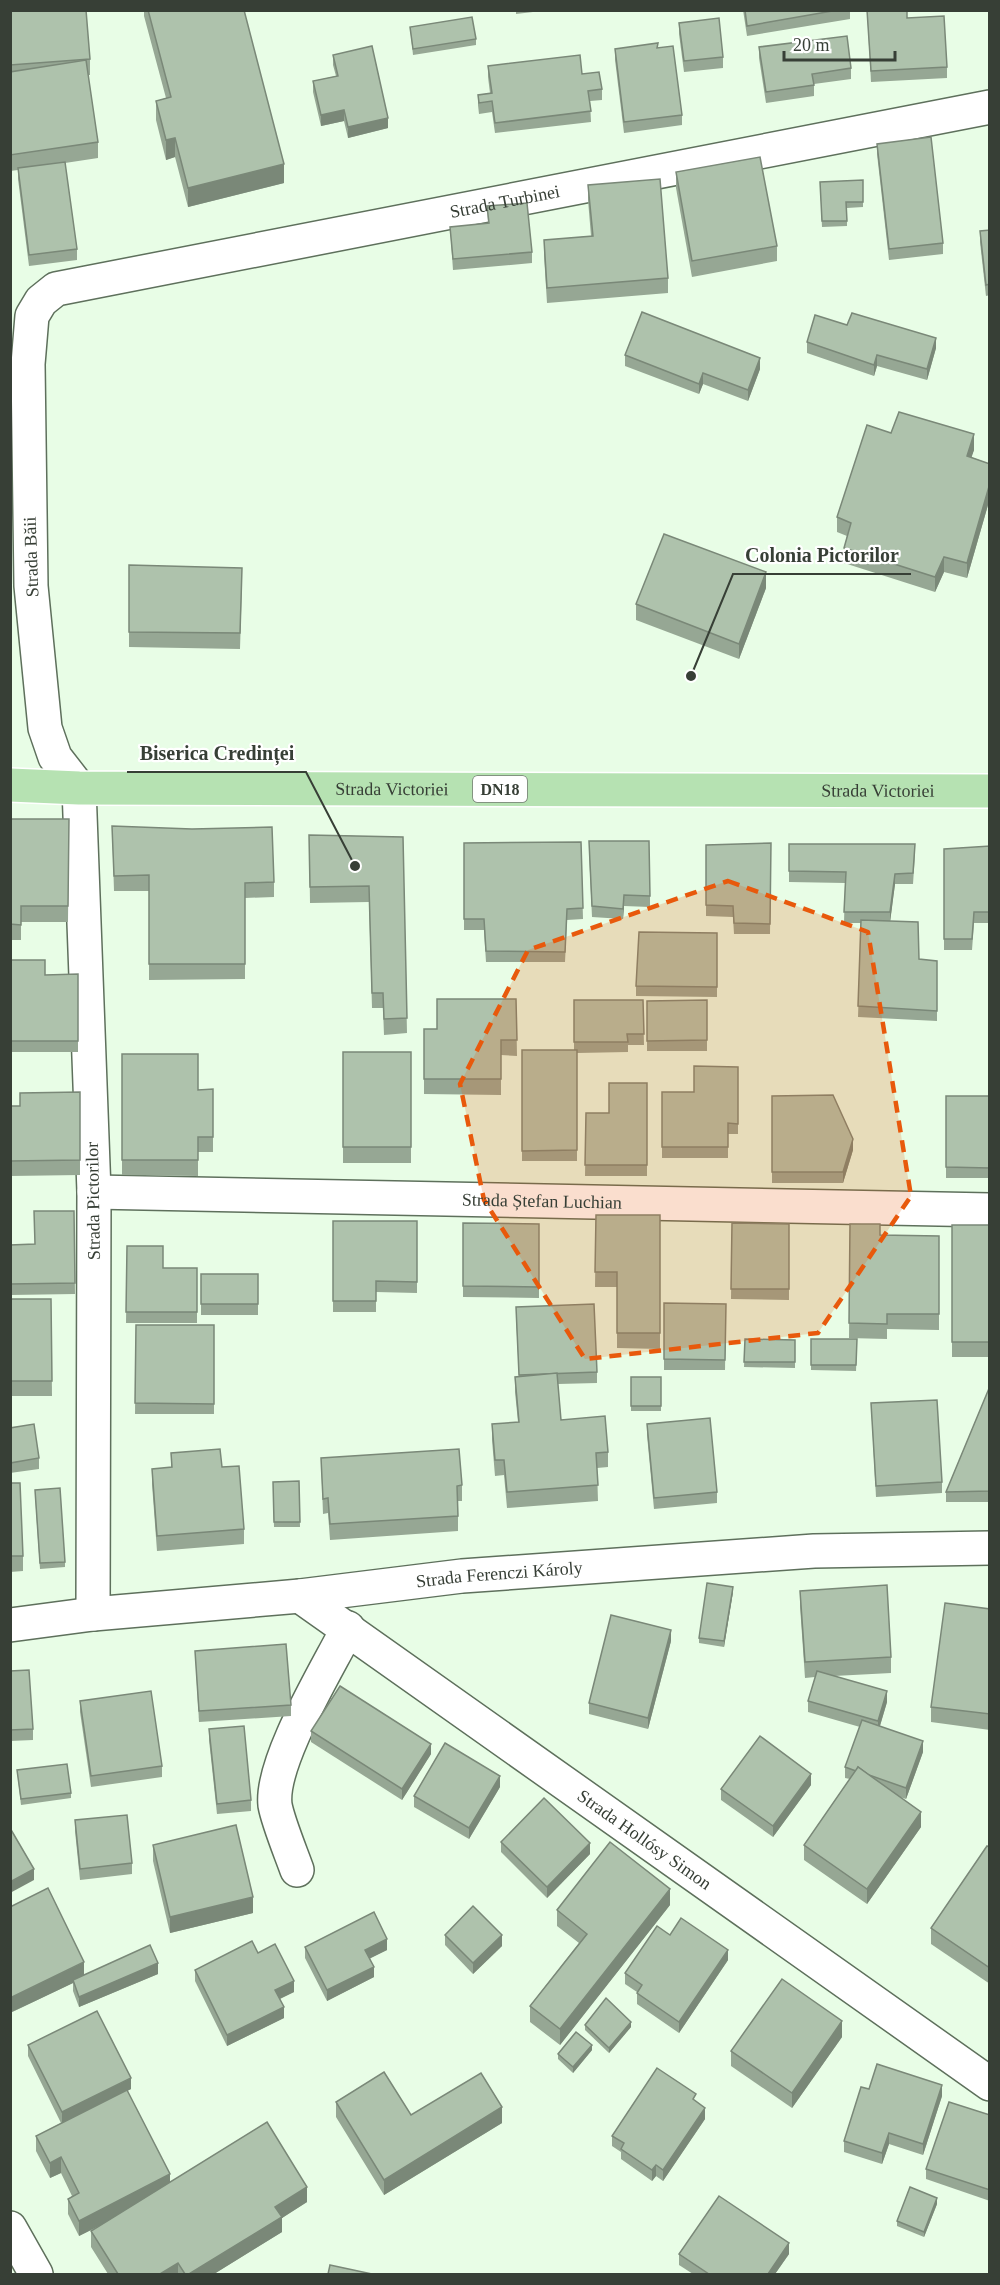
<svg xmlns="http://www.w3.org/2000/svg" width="1000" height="2285" viewBox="0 0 1000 2285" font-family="Georgia,serif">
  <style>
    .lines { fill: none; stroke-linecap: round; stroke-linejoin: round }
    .minor-casing { stroke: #5e705c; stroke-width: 36 }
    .major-casing { stroke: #fff; stroke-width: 36 }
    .minor { stroke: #fff; stroke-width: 33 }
    .major { stroke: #b6e2b2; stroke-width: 33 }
    .wall { fill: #96a794 }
    .shaded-wall { fill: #7a8878 }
    .building { fill: #aec2ac; stroke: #7a8878; stroke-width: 1.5 }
    .marked { fill: #e8590c; fill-opacity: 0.2; stroke: #e8590c; stroke-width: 4.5; stroke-dasharray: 12 8; stroke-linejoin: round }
    .labels { text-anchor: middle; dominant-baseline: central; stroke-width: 4.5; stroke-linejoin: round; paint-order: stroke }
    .shield { fill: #fff; stroke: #737972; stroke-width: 1.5 }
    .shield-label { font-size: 16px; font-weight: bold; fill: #373f36 }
    .street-label { font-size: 18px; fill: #373f36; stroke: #fff }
    .leader { fill: none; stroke: #373f36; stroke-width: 2 }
    .callout-dot { fill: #373f36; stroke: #fff; stroke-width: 2 }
    .callout-label { font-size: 20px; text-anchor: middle; font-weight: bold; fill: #373f36; stroke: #fff; stroke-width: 4.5; stroke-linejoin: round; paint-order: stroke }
  </style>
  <rect width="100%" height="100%" fill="#e8fde6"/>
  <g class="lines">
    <defs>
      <g id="minor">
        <path id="s1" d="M94 1192 990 1210"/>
        <path id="s2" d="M300 1596 990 2084"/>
        <path id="s3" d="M93 1614 94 1192 79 788 55 757 45 728 31 586 28 364 32 316 41 301 56 289 990 107"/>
        <path id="s4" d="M10 1625 93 1614 300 1596 462 1576 814 1551 990 1548"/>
        <path d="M297 1870C291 1853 278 1822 275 1805 270 1762 328 1668 348 1628"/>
        <path d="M10 2228 36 2274"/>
      </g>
      <g id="major">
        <path id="s5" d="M10 785 79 788 990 791"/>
      </g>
    </defs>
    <!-- minor casing -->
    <use href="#minor" class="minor-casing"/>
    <!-- major casing -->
    <use href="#major" class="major-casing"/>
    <!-- minor -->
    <use href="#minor" class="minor"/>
    <!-- major -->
    <use href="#major" class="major"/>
  </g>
  <!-- wall -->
  <g class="wall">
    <path d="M144 10H244L284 183 188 207 175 157 166 160 156 120V101L166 98 144 16Z"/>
    <path d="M516 10H550L516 14Z"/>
    <path d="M743 10H850V19L747 36Z"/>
    <path d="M867 10 907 18 947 67V78L871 82Z"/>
    <path d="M10 11 90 59V75H88L98 142V158L65 163 77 249V260L29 266 18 179V170L10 171Z"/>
    <path d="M679 23 723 57V68L684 72 679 34Z"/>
    <path d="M410 27 476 39V45L413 55Z"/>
    <path d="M759 47 851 68V79L814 84V96L766 103 759 58Z"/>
    <path d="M658 48 682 115V125L624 133 615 60V49Z"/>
    <path d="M333 55 388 128 348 138 344 121 321 126 313 92V81L336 76 333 65Z"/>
    <path d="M488 66 582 74 602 89V100L590 101 591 122 495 133 492 112 479 114 478 105V95L490 93 488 77Z"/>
    <path d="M877 144 943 243V254L889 260 877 154Z"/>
    <path d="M676 172 777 246V261L692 277 676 188Z"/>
    <path d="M863 180V207L847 208V226L822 227 820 182Z"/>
    <path d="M588 185 668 278V293L547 303 544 255V240L591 236 588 200Z"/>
    <path d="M487 206 532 252V263L453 270 450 227 488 223Z"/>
    <path d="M990 230V295L986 296 980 242V231Z"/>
    <path d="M847 325 936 348 927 380 877 366 874 376 807 353V342Z"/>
    <path d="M625 355 760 369 748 401 703 384 699 394 625 366Z"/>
    <path d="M891 433 974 450 971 457 990 464V498L967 578 944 572 935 592 844 563V548L847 536 837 532V517Z"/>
    <path d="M129 565 242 583 240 649 129 647Z"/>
    <path d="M766 588 739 659 636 620V604Z"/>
    <path d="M10 819H69L68 922H21V940H10Z"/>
    <path d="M112 826 274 882V897L245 898V979L149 980V891H114Z"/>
    <path d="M309 835 403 837 407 1033 384 1035 383 1008H372L369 902 310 903Z"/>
    <path d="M581 842 583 919 567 920 565 962H486L484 930H464V843Z"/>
    <path d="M771 843 770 934H734L733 917 706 916V845Z"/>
    <path d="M789 844 915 854 913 884H895L890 921 919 959 937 961V1021L858 1017 861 923H844L845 883 789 882Z"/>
    <path d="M990 846V923H974L972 950H944V849Z"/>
    <path d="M589 852 650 896V907L624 906 623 919 592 917Z"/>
    <path d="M717 933V997L636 996V986Z"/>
    <path d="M10 960 45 975 78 974V1052H10Z"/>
    <path d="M516 999 517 1056 501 1055V1095L424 1094V1029H437Z"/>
    <path d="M574 1000H643L644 1045H628V1052L577 1053V1161H522V1050H574Z"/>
    <path d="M707 1000V1051H647V1001Z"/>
    <rect x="343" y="1052" width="68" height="111"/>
    <path d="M122 1054 198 1090 213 1089V1152H198V1176L122 1175Z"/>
    <path d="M738 1067V1134H728V1158H662V1092H694Z"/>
    <path d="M647 1083V1176H585L586 1113H609Z"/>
    <path d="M80 1092V1175L10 1176V1106H20Z"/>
    <path d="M772 1096 853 1150 843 1183H772Z"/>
    <rect x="946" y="1096" width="44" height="82"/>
    <path d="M74 1211 75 1294 10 1295V1245L35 1244Z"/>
    <path d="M596 1215H660V1349L617 1348V1287H595Z"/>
    <path d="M333 1221H417V1293L376 1292V1312H333Z"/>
    <path d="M463 1223 539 1224V1298L463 1297Z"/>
    <path d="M732 1223 789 1224V1300L731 1299Z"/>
    <path d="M850 1224 880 1235 939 1236V1330L887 1329V1339L849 1338Z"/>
    <rect x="952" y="1225" width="38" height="132"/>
    <path d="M127 1246 163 1268H197V1323H126Z"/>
    <rect x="201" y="1274" width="57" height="41"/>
    <path d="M10 1299H51L52 1396H10Z"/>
    <path d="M664 1303 726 1304 725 1370H664Z"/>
    <path d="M516 1317 597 1372V1383L558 1384 561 1420 608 1452V1467L597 1468 598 1501 507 1508 504 1475 495 1476 492 1440V1424L518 1422 515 1392V1377H519Z"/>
    <path d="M136 1325H214V1414H135Z"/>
    <path d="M745 1339 795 1340V1368L744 1367Z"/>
    <path d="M811 1339H857L856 1371 811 1370Z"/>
    <rect x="631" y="1377" width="30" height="34"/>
    <path d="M990 1386V1502H946V1492Z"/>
    <path d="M871 1403 942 1482V1493L876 1497Z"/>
    <path d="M647 1424 717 1492V1503L654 1509 647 1435Z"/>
    <path d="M10 1428 39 1458V1469L10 1473Z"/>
    <path d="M171 1453 222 1467 244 1529V1544L157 1551 152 1484V1469L171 1468Z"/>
    <path d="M321 1458 462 1485V1501H458V1531L330 1540 328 1513 323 1514Z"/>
    <path d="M299 1481 300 1527H274L273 1482Z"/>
    <path d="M10 1483 23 1556V1571L10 1572Z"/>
    <path d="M35 1495 65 1562V1567L40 1569Z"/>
    <path d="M800 1591 891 1657V1673L834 1676 887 1702 880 1726 923 1752 906 1799 900 1797 921 1827 867 1904 804 1860V1845L850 1779 845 1778V1767L860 1727 808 1712V1701L815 1677 805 1678 800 1606Z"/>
    <path d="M733 1592 724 1647 699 1643V1638Z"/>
    <path d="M990 1609V1730L931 1722V1707Z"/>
    <path d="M671 1641 648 1729 589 1714V1703Z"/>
    <path d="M195 1651 291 1705V1716L199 1722Z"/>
    <path d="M10 1671 33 1729V1740L10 1741Z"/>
    <path d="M80 1701 162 1766V1777L91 1787 80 1712Z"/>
    <path d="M209 1729 251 1800V1811L217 1814 209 1740Z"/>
    <path d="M311 1731 431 1754 402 1800 311 1742Z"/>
    <path d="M17 1770 71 1793V1798L21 1805Z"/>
    <path d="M811 1785 773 1837 721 1800V1789Z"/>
    <path d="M500 1787 469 1839 414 1807V1796Z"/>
    <path d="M75 1820 132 1863V1874L80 1880 75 1831Z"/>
    <path d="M501 1842 590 1854 547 1898 501 1852Z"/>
    <path d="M153 1845 253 1913 170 1933 153 1861Z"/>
    <path d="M990 1847V1984L931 1944V1928Z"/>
    <path d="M670 1905 560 2045 530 2022V2006L579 1943 557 1926V1910Z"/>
    <path d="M445 1935 502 1946 473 1974 445 1945Z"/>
    <path d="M670 1935 728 1960 679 2033 637 2004V1992L625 1984V1973Z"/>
    <path d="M305 1947 387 1950 370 1958 374 1977 327 2001 305 1958Z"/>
    <path d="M258 1953 294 1992 280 1999 284 2018 227 2046 195 1981V1970Z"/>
    <path d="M158 1974 79 2007 73 1991V1983L10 2013 84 1975Z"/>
    <path d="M585 2025 631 2027 609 2053 585 2030Z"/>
    <path d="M842 2037 792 2108 731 2066V2051Z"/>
    <path d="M28 2045 131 2089 127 2091 170 2182 307 2202 282 2218V2232L214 2274H108L91 2247V2231L101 2225 79 2236 68 2214V2199L72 2196 61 2173 50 2178 36 2151V2136L61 2123 28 2056Z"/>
    <path d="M592 2050 573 2073 558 2059V2054Z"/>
    <path d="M869 2089 942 2096 923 2155 889 2144 882 2164 844 2152V2141Z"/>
    <path d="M336 2102 411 2115 502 2123 384 2195 336 2117Z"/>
    <path d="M696 2102 705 2119 663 2181 656 2176 652 2181 621 2159V2152L612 2146V2136Z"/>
    <path d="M990 2115V2201L926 2179V2169Z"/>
    <path d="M937 2204 924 2237 897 2226V2221Z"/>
    <path d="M679 2254H789L775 2274H693L679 2265Z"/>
  </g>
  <!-- shaded-wall -->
  <g class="shaded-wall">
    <path d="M344 110V121L321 126V115Z"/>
    <path d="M388 118V128L348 138V127Z"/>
    <path d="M175 138V157L166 160V140Z"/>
    <path d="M284 164V183L188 207V188Z"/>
    <path d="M936 338V348L927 380V369Z"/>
    <path d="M877 355V366L874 376V365Z"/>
    <path d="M760 358V369L748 401V390Z"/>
    <path d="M703 373V384L699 394V384Z"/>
    <path d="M974 434V450L967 471V456Z"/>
    <path d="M990 483V498L967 578V563Z"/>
    <path d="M944 557V572L935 592V577Z"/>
    <path d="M766 572V588L739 659V644Z"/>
    <path d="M895 874V884L890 923V912Z"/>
    <path d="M624 895V906L623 919V909Z"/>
    <path d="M853 1139V1150L843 1183V1172Z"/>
    <path d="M733 1587V1592L724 1647V1641Z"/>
    <path d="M671 1630V1641L648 1729V1718Z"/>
    <path d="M887 1691V1702L878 1732V1721Z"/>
    <path d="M923 1741V1752L906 1799V1788Z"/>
    <path d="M431 1744V1754L402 1800V1789Z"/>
    <path d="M811 1774V1785L773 1837V1826Z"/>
    <path d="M500 1776V1787L469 1839V1828Z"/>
    <path d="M921 1812V1827L867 1904V1889Z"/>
    <path d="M590 1843V1854L547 1898V1887Z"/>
    <path d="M34 1869V1880L10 1893V1882Z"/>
    <path d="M670 1889V1905L560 2045V2029Z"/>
    <path d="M253 1897V1913L170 1933V1917Z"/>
    <path d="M502 1935V1946L473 1974V1963Z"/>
    <path d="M387 1939V1950L365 1961V1950Z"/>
    <path d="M728 1950V1960L679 2033V2022Z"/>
    <path d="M84 1962V1977L73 1980V1983L10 2013V1998Z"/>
    <path d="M158 1963V1974L79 2007V1997Z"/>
    <path d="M374 1967V1977L327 2001V1990Z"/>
    <path d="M294 1981V1992L275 2001V1990Z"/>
    <path d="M284 2007V2018L227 2046V2035Z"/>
    <path d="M842 2021V2037L792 2108V2093Z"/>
    <path d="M631 2022V2027L609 2053V2048Z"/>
    <path d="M592 2045V2050L573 2073V2067Z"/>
    <path d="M131 2078V2089L62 2123V2112Z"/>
    <path d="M942 2085V2096L923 2155V2144Z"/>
    <path d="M502 2107V2123L384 2195V2180Z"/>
    <path d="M705 2108V2119L663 2181V2170Z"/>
    <path d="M889 2133V2144L882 2164V2153Z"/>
    <path d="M61 2157V2173L50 2178V2163Z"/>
    <path d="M656 2165V2176L652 2181V2170Z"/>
    <path d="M170 2174V2190L79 2236V2221Z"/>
    <path d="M307 2187V2202L282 2218V2232L214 2274H189L275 2207Z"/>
    <path d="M937 2198V2204L924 2237V2232Z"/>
    <path d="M789 2243V2254L775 2274H768Z"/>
    <path d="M178 2263V2274H160Z"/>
  </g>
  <!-- building -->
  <g class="building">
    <path d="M21 10H86L90 59 10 65V11Z"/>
    <path d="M148 10H244L284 164 188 188 175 138 166 140 156 101 171 97Z"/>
    <path d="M745 10H838L747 26Z"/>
    <path d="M867 10H907V18L944 16 947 67 871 71Z"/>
    <path d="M472 17 476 39 413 49 410 27Z"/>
    <path d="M719 18 723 57 684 61 679 23Z"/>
    <path d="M847 36 851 68 812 74 814 85 766 92 759 47Z"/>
    <path d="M658 43 657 48 673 46 682 115 624 122 615 49Z"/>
    <path d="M372 46 388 118 348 127 344 110 321 115 313 81 338 76 333 55Z"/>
    <path d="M580 55 582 74 599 72 602 89 588 91 591 111 495 123 492 101 479 103 478 95 492 93 488 66Z"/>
    <path d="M86 60 98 142 10 155V72Z"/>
    <path d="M931 137 943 243 889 249 877 144Z"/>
    <path d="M760 157 777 246 692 261 676 172Z"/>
    <path d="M65 162 77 249 29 255 18 168Z"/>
    <path d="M660 179 668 278 547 288 544 240 593 236 588 185Z"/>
    <path d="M863 180V202H846L847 221H822L820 182Z"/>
    <path d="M527 203 532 252 453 259 450 227 489 223 487 206Z"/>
    <path d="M990 230V284L986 285 980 231Z"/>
    <path d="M642 312 760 358 748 390 703 373 699 384 625 355Z"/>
    <path d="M852 313 936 338 927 369 877 355 874 365 807 342 815 315 847 325Z"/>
    <path d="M899 412 974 434 967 456 990 464V483L967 563 944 557 935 577 844 548 851 523 837 517 867 425 891 433Z"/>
    <path d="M664 534 766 572 739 644 636 604Z"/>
    <path d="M129 565 242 568 240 633 129 632Z"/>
    <path d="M10 819H69L68 906H21V925L10 924Z"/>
    <path d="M112 826 192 829 272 827 274 882 245 883V964H149V875L114 876Z"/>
    <path d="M309 835 403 837 407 1018 384 1019 383 993H372L369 886 310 887Z"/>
    <path d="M589 841H649L650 896 624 895 623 909 592 906Z"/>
    <path d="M581 842 583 908 567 909 565 952 486 951 484 919H464V843Z"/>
    <path d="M771 843 770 924 734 923 733 906 706 905V845Z"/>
    <path d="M789 844H915L913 873 895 874 890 912H844L846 872 789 871Z"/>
    <path d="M990 846V912H974L972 939H944V849Z"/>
    <path d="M861 920 918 922 919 959 937 961V1011L858 1006Z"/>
    <path d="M639 932 717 933V987L636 986Z"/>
    <path d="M10 960H45V975L78 974V1041H10Z"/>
    <path d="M437 999H516L517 1040H501V1079H424V1029H437Z"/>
    <path d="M574 1000H643L644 1034H627L628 1042H574Z"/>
    <path d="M707 1000V1040L647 1041V1001Z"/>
    <path d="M522 1050H577V1150L522 1151Z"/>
    <rect x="343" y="1052" width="68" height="95"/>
    <path d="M122 1054H198V1090L213 1089V1137H198V1160H122Z"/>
    <path d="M694 1066 738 1067V1124L728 1123V1147H662V1092H694Z"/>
    <path d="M609 1083H647V1165H585L586 1113H609Z"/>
    <path d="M80 1092V1160L10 1161V1106H20V1093Z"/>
    <path d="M833 1095 853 1139 843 1172H772V1096Z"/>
    <path d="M946 1096H990V1168L946 1167Z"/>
    <path d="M34 1211H74L75 1283 10 1284V1245L35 1244Z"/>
    <path d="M596 1215H660V1333H617V1272H595Z"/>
    <path d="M333 1221H417V1282L376 1281V1301H333Z"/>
    <path d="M463 1223 539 1224V1287L463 1286Z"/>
    <path d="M732 1223 789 1224V1289H731Z"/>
    <path d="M850 1224H880V1235L939 1236V1314H887V1324L849 1323Z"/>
    <rect x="952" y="1225" width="38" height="117"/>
    <path d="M127 1246H163V1268H197V1312H126Z"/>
    <rect x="201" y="1274" width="57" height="30"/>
    <path d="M10 1299H51L52 1381H10Z"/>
    <path d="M664 1303 726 1304 725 1360 664 1359Z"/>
    <path d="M594 1304 597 1372 519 1375 516 1307Z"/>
    <path d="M136 1325H214V1404L135 1403Z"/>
    <path d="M745 1339 795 1340V1362H744Z"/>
    <path d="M811 1339H857L856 1365H811Z"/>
    <path d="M557 1373 561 1420 605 1416 608 1452 596 1453 598 1485 507 1492 504 1460H495L492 1424 519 1422 515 1377Z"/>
    <rect x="631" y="1377" width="30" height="29"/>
    <path d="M990 1386V1491L946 1492Z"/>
    <path d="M937 1400 942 1482 876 1486 871 1403Z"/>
    <path d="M710 1418 717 1492 654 1498 647 1424Z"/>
    <path d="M34 1424 39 1458 10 1463V1428Z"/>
    <path d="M220 1449 222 1467 239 1466 244 1529 157 1536 152 1469 172 1467 171 1453Z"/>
    <path d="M459 1449 462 1485 457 1486 458 1516 330 1524 328 1498 323 1499 321 1458Z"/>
    <path d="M299 1481 300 1522H274L273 1482Z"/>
    <path d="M10 1483H20L23 1556H10Z"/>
    <path d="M60 1488 65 1562 40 1563 35 1490Z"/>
    <path d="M707 1583 733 1587 724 1641 699 1638Z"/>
    <path d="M887 1585 891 1657 805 1662 800 1591Z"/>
    <path d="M945 1603 990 1609V1714L931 1707Z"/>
    <path d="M611 1615 671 1630 648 1718 589 1703Z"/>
    <path d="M286 1644 291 1705 199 1711 195 1651Z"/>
    <path d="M29 1670 33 1729 10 1730V1671Z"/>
    <path d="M817 1671 887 1691 878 1721 808 1701Z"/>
    <path d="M340 1686 431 1744 402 1789 311 1731Z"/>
    <path d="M151 1691 162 1766 91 1776 80 1701Z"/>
    <path d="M862 1720 923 1741 906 1788 869 1775 858 1767 856 1771 845 1767Z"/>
    <path d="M244 1726 251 1800 217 1804 209 1729Z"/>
    <path d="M760 1736 811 1774 773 1826 721 1789Z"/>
    <path d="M445 1743 500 1776 469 1828 414 1796Z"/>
    <path d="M67 1764 71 1793 21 1799 17 1770Z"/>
    <path d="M858 1767 921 1812 867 1889 804 1845Z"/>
    <path d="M544 1798 590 1843 547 1887 501 1842Z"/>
    <path d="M127 1815 132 1863 80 1869 75 1820Z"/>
    <path d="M236 1825 253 1897 170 1917 153 1845Z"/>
    <path d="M10 1828 34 1869 10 1882Z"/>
    <path d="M610 1842 670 1889 560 2029 530 2006 587 1934 557 1910Z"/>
    <path d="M987 1846 990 1847V1968L931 1928Z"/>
    <path d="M48 1888 84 1962 10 1998V1907Z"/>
    <path d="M473 1906 502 1935 473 1963 445 1935Z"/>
    <path d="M374 1912 387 1939 365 1950 374 1967 327 1990 305 1947Z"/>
    <path d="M681 1918 728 1950 679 2022 637 1993 642 1985 625 1973 657 1926 670 1935Z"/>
    <path d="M252 1941 258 1953 275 1944 294 1981 275 1990 284 2007 227 2035 195 1970Z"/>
    <path d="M150 1945 158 1963 79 1997 73 1980Z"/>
    <path d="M782 1979 842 2021 792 2093 731 2051Z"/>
    <path d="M606 1998 631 2022 609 2048 585 2025Z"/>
    <path d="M97 2011 131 2078 62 2112 28 2045Z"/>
    <path d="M576 2032 592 2045 573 2067 558 2054Z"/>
    <path d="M877 2064 942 2085 923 2144 889 2133 882 2153 844 2141 861 2087 869 2089Z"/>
    <path d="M657 2068 696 2094 693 2099 705 2108 663 2170 656 2165 652 2170 621 2149 624 2143 612 2136Z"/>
    <path d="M384 2072 411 2115 481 2073 502 2107 384 2180 336 2102Z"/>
    <path d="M127 2090 170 2174 79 2221 68 2199 79 2193 61 2157 50 2163 36 2136Z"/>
    <path d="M949 2102 990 2115V2190L926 2169Z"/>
    <path d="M267 2122 307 2187 275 2207 282 2217 189 2274H185L178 2263 160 2274H118L91 2231Z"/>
    <path d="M910 2187 937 2198 924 2232 897 2221Z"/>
    <path d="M719 2196 789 2243 768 2274H709L679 2254Z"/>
    <path d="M330 2265 372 2274H328Z"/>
  </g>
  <!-- marked area -->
  <path class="marked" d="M728 881 868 932 911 1196 818 1333 585 1359 484 1200 460 1084 528 950Z"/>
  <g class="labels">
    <!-- shield labels -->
    <rect class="shield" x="473" y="776" width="54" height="26" rx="4.5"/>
    <g class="shield-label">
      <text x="500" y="789">DN18</text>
    </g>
    <!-- street labels -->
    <g class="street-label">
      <text stroke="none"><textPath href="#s3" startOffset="1803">Strada Turbinei</textPath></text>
      <text transform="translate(31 557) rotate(-92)">Strada Băii</text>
      <text stroke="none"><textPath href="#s5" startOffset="382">Strada Victoriei</textPath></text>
      <text stroke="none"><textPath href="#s5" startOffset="868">Strada Victoriei</textPath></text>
      <text transform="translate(93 1201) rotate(-91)">Strada Pictorilor</text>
      <text stroke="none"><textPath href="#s1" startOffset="448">Strada Ștefan Luchian</textPath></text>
      <text stroke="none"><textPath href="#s4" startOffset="492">Strada Ferenczi Károly</textPath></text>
      <text stroke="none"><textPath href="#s2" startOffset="422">Strada Hollósy Simon</textPath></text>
    </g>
  </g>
  <!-- callouts -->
  <path class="leader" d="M691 676L733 574H911M355 866L306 772H127"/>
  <g class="callout-dot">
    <circle cx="691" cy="676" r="6"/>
    <circle cx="355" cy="866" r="6"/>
  </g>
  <g class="callout-label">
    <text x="822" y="562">Colonia Pictorilor</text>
    <text x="217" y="760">Biserica Credinței</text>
  </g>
  <!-- border -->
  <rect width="1000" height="2285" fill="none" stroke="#373f36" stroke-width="24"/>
  <!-- scale -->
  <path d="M784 51v9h111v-9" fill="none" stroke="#373f36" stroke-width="3"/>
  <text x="793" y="51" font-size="18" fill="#373f36" stroke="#ffffff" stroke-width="4.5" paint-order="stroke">20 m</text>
</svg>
